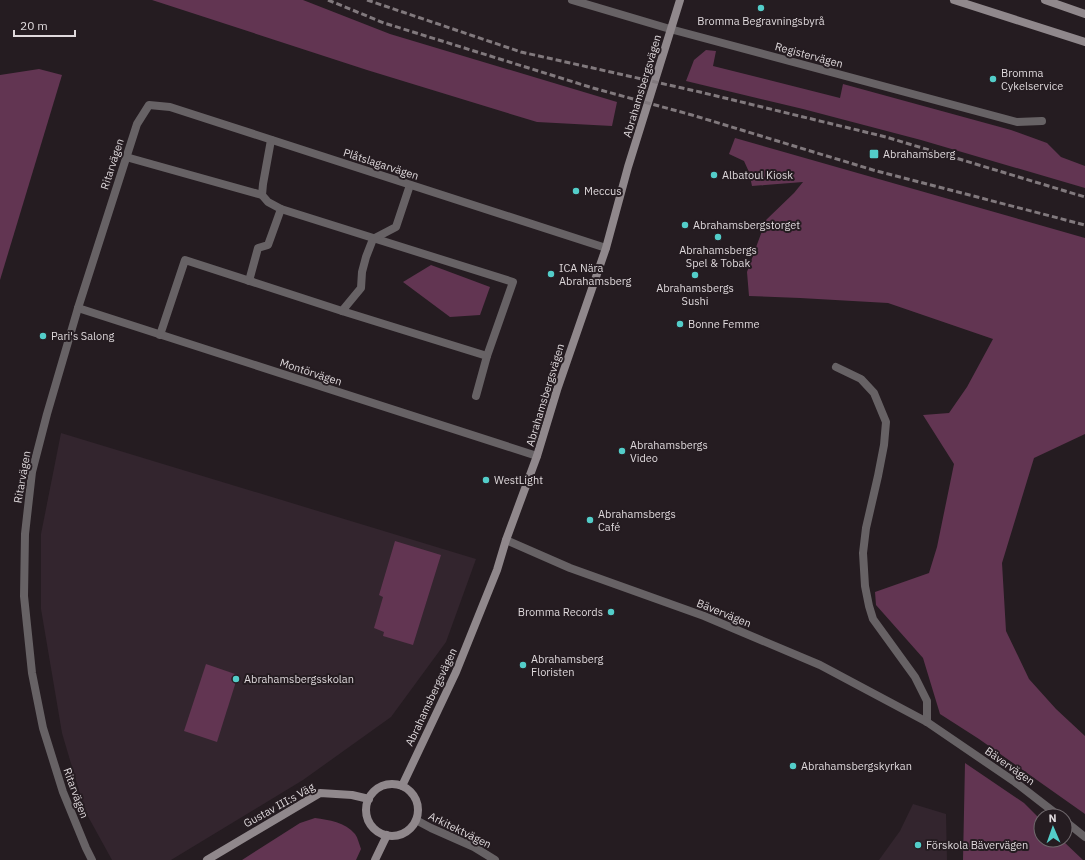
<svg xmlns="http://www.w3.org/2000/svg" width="1085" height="860" viewBox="0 0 1085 860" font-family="'IBM Plex Sans',sans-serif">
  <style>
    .built { fill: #33252e }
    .green { fill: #623552 }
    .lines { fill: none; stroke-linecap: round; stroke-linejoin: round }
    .street { stroke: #676265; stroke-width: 8 }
    .secondary { stroke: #90888c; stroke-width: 8 }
    .rail { stroke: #81797d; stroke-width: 3; stroke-dasharray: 6 3; stroke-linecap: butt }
    .poi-dot { fill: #53cdc9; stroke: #251c21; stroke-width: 1.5 }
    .labels { text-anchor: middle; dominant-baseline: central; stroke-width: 4; stroke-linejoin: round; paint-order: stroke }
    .poi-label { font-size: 11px; fill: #dfd9dc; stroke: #251c21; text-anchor: start }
    .street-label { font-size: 11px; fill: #dfd9dc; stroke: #251c21 }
  </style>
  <rect width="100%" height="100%" fill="#251c21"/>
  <!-- built -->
  <g class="built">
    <path d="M61 433 476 559 446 642 391 717 303 780 171 860H112L85 811 62 733 41 609V534Z"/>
    <path d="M913 804 946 814 947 860H879L900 831Z"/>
  </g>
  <!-- green -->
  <g class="green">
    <path d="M152 0H303L390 34 617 102 612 126 537 122 367 70Z"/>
    <path d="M706 50 716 51 713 66 840 98 843 84 1011 130 1047 143 1061 157 1085 166V188L921 140 803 109 686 81 694 60Z"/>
    <path d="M39 69 62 75 0 280V75Z"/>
    <path d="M735 138 1085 238V434L1034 458 1002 563 1006 631 1029 679 1056 709 1085 736V814L979 739 940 714 923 658 876 605 875 592 929 573 937 547 954 464 923 415 949 413 967 387 993 339 888 303 800 298 749 296 747 272 766 220 794 193 803 182 752 186 749 172 744 161 729 154Z"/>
    <path d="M431 265 490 287 480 315 450 317 403 282Z"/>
    <path d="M395 541 441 555 413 645 383 636 384 632 374 628 383 597 379 595Z"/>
    <path d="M206 664 238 675 217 742 184 731Z"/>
    <path d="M965 763 1024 803 1041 820V840H1062L1083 860H963Z"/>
    <path d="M315 818C329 820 345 822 355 834 358 838 359 844 361 849L356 860H242L300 823Z"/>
  </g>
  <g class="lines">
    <!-- street -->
    <g class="street">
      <path d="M572 0 670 29 1017 122 1042 121"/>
      <path d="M271 140 263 184 262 195 268 202 281 209 513 282 487 356"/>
      <path d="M126 157 262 195"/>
      <path d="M249 281 258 248 268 245 281 209"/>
      <path d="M78 308 537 456"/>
      <path d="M342 311 361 288 362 272 366 257 373 239 396 227 410 185"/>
      <path d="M160 335 185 260 342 311 487 356 476 396"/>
      <path d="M836 367 861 379 874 393 886 422 884 445 878 476 866 528 863 553 865 586 869 606 873 619 915 677 927 701V722"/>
      <path d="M506 540 570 568 704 616 820 665 927 722 1015 782 1059 816"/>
      <path d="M416 820 431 828 474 847 495 860"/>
      <path d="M1065 821 1085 837"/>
      <path d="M92 860 86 848 63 792 43 728 32 673 24 596 25 534 32 472 47 414 78 308 137 124 149 105 170 107 606 248"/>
    </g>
    <!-- secondary -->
    <g class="secondary">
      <path d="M954 0 1085 42"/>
      <path d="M1045 0 1085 14"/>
      <circle cx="392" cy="810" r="26"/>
      <path d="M402 786 456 672 497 570 506 540 537 456 557 390 606 248 628 167 680 0"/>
      <path d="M207 860 320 793 352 795 369 799"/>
      <path d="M375 860 387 835"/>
    </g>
    <!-- rail -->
    <g class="rail">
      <path d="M328 0 384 23 593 88 692 115 873 170 1085 225"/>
      <path d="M367 0 521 52 700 92 886 137 1085 197"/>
    </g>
  </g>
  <!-- markers -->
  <g class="poi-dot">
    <circle cx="761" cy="8" r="4"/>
    <circle cx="993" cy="79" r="4"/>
    <rect x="869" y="149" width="10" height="10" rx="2"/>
    <circle cx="714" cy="175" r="4"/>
    <circle cx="576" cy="191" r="4"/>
    <circle cx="685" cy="225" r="4"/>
    <circle cx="718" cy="237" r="4"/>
    <circle cx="551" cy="274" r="4"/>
    <circle cx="695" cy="275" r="4"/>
    <circle cx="680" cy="324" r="4"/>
    <circle cx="43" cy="336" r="4"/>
    <circle cx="622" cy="451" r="4"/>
    <circle cx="486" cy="480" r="4"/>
    <circle cx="590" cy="520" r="4"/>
    <circle cx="611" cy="612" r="4"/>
    <circle cx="523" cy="665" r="4"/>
    <circle cx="236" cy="679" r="4"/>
    <circle cx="793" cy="766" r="4"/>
    <circle cx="918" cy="845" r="4"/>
  </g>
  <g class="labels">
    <!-- poi labels -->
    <g class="poi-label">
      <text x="761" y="21" text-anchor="middle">Bromma Begravningsbyrå</text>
      <text x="1001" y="73">Bromma<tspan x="1001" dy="13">Cykelservice</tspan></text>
      <text x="883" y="154">Abrahamsberg</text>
      <text x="722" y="175">Albatoul Kiosk</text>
      <text x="584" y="191">Meccus</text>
      <text x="693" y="225">Abrahamsbergstorget</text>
      <text x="718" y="250" text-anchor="middle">Abrahamsbergs<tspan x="718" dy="13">Spel &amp; Tobak</tspan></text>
      <text x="559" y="268">ICA Nära<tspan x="559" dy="13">Abrahamsberg</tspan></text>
      <text x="695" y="288" text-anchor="middle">Abrahamsbergs<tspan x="695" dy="13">Sushi</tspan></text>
      <text x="688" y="324">Bonne Femme</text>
      <text x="51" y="336">Pari's Salong</text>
      <text x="630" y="445">Abrahamsbergs<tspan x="630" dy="13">Video</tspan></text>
      <text x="494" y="480">WestLight</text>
      <text x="598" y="514">Abrahamsbergs<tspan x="598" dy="13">Café</tspan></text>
      <text x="603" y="612" text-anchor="end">Bromma Records</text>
      <text x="531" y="659">Abrahamsberg<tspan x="531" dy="13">Floristen</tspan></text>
      <text x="244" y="679">Abrahamsbergsskolan</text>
      <text x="801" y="766">Abrahamsbergskyrkan</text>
      <text x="926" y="845">Förskola Bävervägen</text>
    </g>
    <!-- street labels -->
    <g class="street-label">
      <text transform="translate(809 55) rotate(15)">Registervägen</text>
      <text transform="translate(642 86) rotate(-73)">Abrahamsbergsvägen</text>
      <text transform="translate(112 164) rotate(-72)">Ritarvägen</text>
      <text transform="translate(381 164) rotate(18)">Plåtslagarvägen</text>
      <text transform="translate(311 372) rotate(18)">Montörvägen</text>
      <text transform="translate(545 395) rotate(-73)">Abrahamsbergsvägen</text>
      <text transform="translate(22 477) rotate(-80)">Ritarvägen</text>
      <text transform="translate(724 613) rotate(22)">Bävervägen</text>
      <text transform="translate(431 697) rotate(-65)">Abrahamsbergsvägen</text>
      <text transform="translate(1010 766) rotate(35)">Bävervägen</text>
      <text transform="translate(76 793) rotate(70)">Ritarvägen</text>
      <text transform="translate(279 805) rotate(-29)">Gustav III:s Väg</text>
      <text transform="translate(460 830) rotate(26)">Arkitektvägen</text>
    </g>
  </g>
  <!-- north arrow -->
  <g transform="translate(1053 828) rotate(358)"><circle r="19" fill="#251c21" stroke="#6f686c"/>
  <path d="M0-3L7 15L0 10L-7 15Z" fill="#53cdc9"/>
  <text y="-6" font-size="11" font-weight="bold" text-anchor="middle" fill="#dfd9dc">N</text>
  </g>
  <!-- scale -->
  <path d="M14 30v6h61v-6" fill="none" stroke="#dfd9dc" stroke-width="2"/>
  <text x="20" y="30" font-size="12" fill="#dfd9dc" stroke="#251c21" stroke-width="3" paint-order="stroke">20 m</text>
</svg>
